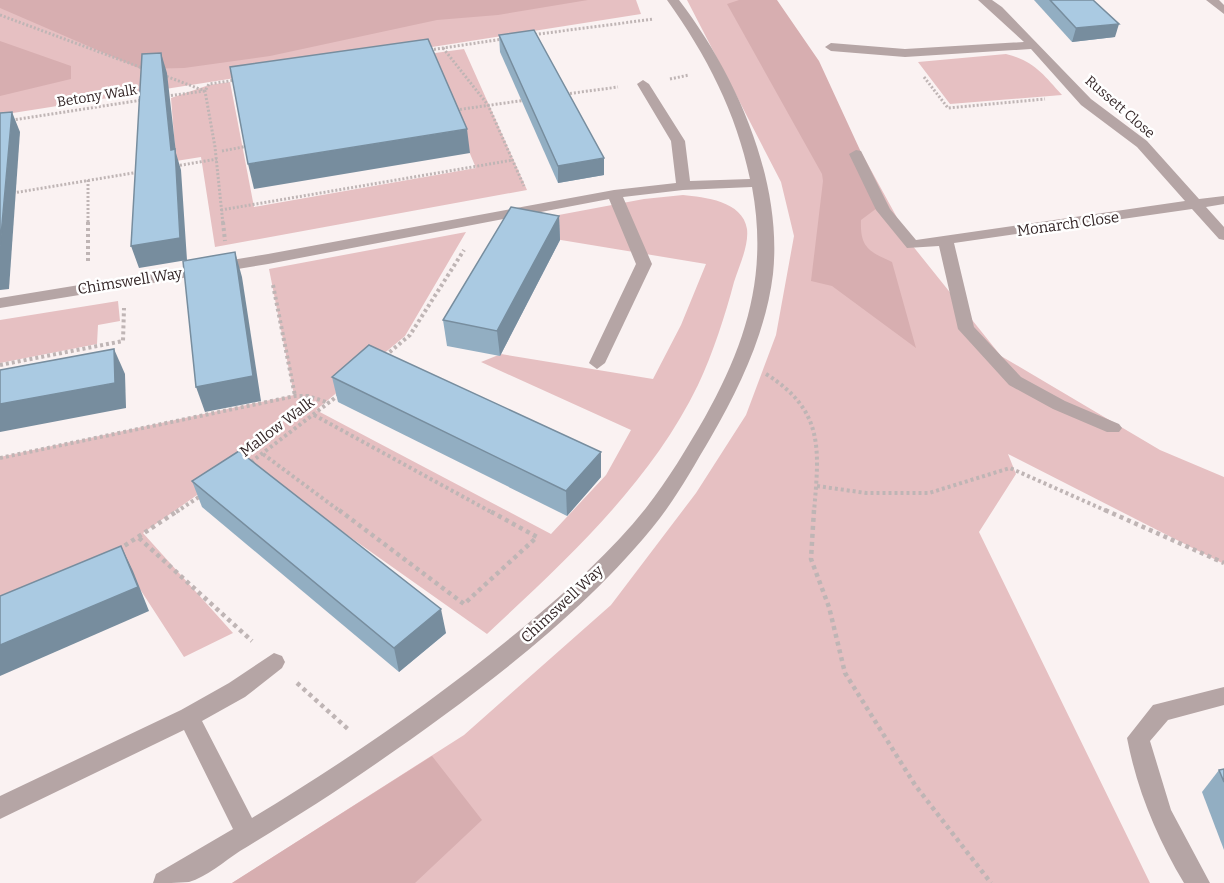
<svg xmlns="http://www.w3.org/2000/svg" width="1224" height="883" viewBox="0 0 1224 883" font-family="Bitter,serif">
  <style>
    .green { fill: #e6c0c2 }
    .forest { fill: #d7aeb0 }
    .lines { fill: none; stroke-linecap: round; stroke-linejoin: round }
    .path-far2 { stroke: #bfb5b5; stroke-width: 3; stroke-dasharray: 2 2; stroke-linecap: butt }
    .path-far1 { stroke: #bfb5b5; stroke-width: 4; stroke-dasharray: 3 3; stroke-linecap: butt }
    .path { stroke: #bfb5b5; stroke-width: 4.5; stroke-dasharray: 4 4; stroke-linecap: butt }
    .minor { fill: #b5a5a5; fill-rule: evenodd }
    .wall { fill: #92aec2 }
    .shaded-wall { fill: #778d9e }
    .building { fill: #aacae2; stroke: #778d9e; stroke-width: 1.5 }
    .labels { text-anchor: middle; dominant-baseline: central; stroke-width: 5; stroke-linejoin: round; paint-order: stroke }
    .far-street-label { font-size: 14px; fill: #342627; stroke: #fff }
    .street-label { font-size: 15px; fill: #342627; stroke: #fff }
  </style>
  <rect width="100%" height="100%" fill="#faf2f2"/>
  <!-- green -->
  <g class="green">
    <path d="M0 0H636L641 14 0 115Z"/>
    <path d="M687 0H760L865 170 860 150 912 245 1001 356 1160 450 1224 477V564L1008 454 1016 474 979 532 1150 883H232L464 735 611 605 696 493 746 415 776 335 794 236 781 182Z"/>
    <path d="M464 49 527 190 215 247 201 157 176 161 171 98 209 85 230 82 254 207 476 168 428 54Z"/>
    <path d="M1006 54C1034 61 1043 74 1062 95L950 104 918 62Z"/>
    <path d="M683 195C704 197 743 201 747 229 749 246 739 266 734 282 725 316 713 353 698 385 650 484 566 560 487 634L244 462 143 533 233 633 184 657 114 549 0 599V457L294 395 269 269 466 232 405 336 316 410 551 534 606 475 631 430 481 362 501 354 653 379 681 325 706 264 501 230 500 226 644 199Z"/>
    <path d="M118 301 120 321 98 325 97 344 0 363V320Z"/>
  </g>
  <!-- forest -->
  <g class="forest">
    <path d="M0 0H588L498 15 437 20 270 56 184 68 141 69 0 8Z"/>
    <path d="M739 0H777L819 61 860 150 877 208 861 220C860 247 868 251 892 262L916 348 832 286 811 281 823 181 822 174 727 4Z"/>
    <path d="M0 41 71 66V79L0 96Z"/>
    <path d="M432 756 482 820 415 883H232Z"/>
  </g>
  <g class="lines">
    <!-- path-far2 -->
    <g class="path-far2">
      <path d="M0 15 145 69"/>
      <path d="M531 35 654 19"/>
      <path d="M443 48 488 105 524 186"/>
      <path d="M430 50 503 39"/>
      <path d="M163 75 205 91 215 147 223 224"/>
      <path d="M924 77 948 108 1045 99"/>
      <path d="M670 79 689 75"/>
      <path d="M566 94 618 87"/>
      <path d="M167 96 205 91 209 84 236 80"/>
      <path d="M456 110 526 100"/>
      <path d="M0 122 142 100"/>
      <path d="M222 151 248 146"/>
      <path d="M176 166 217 159"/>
      <path d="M88 180V224"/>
      <path d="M13 193 139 172"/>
      <path d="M221 210 513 160"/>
    </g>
    <!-- path-far1 -->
    <g class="path-far1">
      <path d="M88 222V263"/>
      <path d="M223 222 225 241"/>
      <path d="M273 285 295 396"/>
      <path d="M385 356 410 335 464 250"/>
      <path d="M0 365 123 341 124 308"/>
      <path d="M766 374C825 411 819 450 814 512"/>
      <path d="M314 415 491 512"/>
      <path d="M263 454 341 512"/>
      <path d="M0 458 295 396H308L329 403"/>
      <path d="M251 462 340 394"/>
      <path d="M817 486 866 493H929L1010 468 1109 512"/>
      <path d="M176 512 202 495"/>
    </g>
    <!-- path -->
    <g class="path">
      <path d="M339 510 464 604 537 537 488 510"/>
      <path d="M814 510 811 559 829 607 845 673 915 785 991 883"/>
      <path d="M1105 510 1224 563"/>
      <path d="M139 538 252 641"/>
      <path d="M118 550 179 510"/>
      <path d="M297 683 349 730"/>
    </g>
    <!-- minor -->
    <g class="minor">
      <path d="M667 0H679C735 73 783 179 773 274 766 332 740 387 711 437 695 464 679 493 660 518 585 614 476 694 377 763 333 794 286 823 240 851 225 861 206 877 189 882 179 883 163 883 153 883L156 874 233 829 184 730 0 819V796L181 710 229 683 274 653 282 656 285 662 282 668 245 697 202 721 252 818C348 760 440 697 526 625 569 589 611 552 646 508 668 480 687 448 705 417 747 342 768 273 752 187L683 190 623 197 652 264 605 363 597 369 589 363 636 264 609 199 268 264 0 308V298L268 254 614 190 676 183 671 141 637 84 643 80 649 84 685 141 690 181 750 179C736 112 707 56 667 0Z"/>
      <path d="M978 0H992L1002 7 1091 99 1147 141 1199 199 1224 196V204L1206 207 1224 227V240L1219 239 1192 209 954 243 974 327 1021 377 1065 401 1119 424 1122 428 1119 432H1107L1053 409 1009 385 958 329 939 246 907 248 876 210 849 154 856 150 861 151 890 209 916 240 1185 201 1137 147 1081 105 1031 49 905 57 831 51 825 47 831 43 905 49 1024 42Z"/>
      <path d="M1206 0H1219L1224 5V14Z"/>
      <path d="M1224 687V705L1168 720 1150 741 1171 810 1210 883H1184C1157 838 1137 790 1127 738L1153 705Z"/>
    </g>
  </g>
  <!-- wall -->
  <g class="wall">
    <path d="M1034 0H1093L1115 37 1072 42Z"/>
    <path d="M499 35 604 175 558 183 500 52Z"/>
    <path d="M559 216 560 240 500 356 447 346 443 320Z"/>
    <path d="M332 377 601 477 567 516 338 402Z"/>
    <path d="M192 481 446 633 399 672 202 507Z"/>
    <path d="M1224 769V850L1202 792 1219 770Z"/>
  </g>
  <!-- shaded-wall -->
  <g class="shaded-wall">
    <path d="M1119 24 1115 37 1072 42 1076 28Z"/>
    <path d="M161 53 167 73 176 153 181 170 187 260 139 268 131 246 171 150Z"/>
    <path d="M12 112 20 132 9 289 0 290V247Z"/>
    <path d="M467 129 470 153 254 189 248 164Z"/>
    <path d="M604 158V175L558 183V166Z"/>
    <path d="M559 216 560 240 500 356 497 331Z"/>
    <path d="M235 252 242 277 261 401 205 412 196 387Z"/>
    <path d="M114 349 125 374 126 408 0 432V404Z"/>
    <path d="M601 452V477L567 516 566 491Z"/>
    <path d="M121 546 133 571 149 611 0 676V645Z"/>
    <path d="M441 609 446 633 399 672 394 648Z"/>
  </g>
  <!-- building -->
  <g class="building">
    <path d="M1050 0H1093L1119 24 1076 28Z"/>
    <path d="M534 30 604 158 558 166 499 35Z"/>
    <path d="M428 39 467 129 248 164 230 67Z"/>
    <path d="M161 53 171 150 175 149 180 238 131 246 142 54Z"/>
    <path d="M12 112 0 247V113Z"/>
    <path d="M511 207 559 216 497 331 443 320Z"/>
    <path d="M235 252 253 376 196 387 183 261Z"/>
    <path d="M369 345 601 452 566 491 332 377Z"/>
    <path d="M114 349 115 383 0 404V370Z"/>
    <path d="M239 451 441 609 394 648 192 481Z"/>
    <path d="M121 546 138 587 0 645V596Z"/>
    <path d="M1224 769V782L1219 770Z"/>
  </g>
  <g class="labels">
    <!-- far-street labels -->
    <g class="far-street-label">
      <text transform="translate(97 96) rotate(-9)">Betony Walk</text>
      <text transform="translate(1120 107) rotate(41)">Russett Close</text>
    </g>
    <!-- street labels -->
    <g class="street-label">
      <text transform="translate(1068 224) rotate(-8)">Monarch Close</text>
      <text transform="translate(130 281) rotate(-9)">Chimswell Way</text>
      <text transform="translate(277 427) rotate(-37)">Mallow Walk</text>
      <text transform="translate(562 604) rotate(-43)">Chimswell Way</text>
    </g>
  </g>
</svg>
